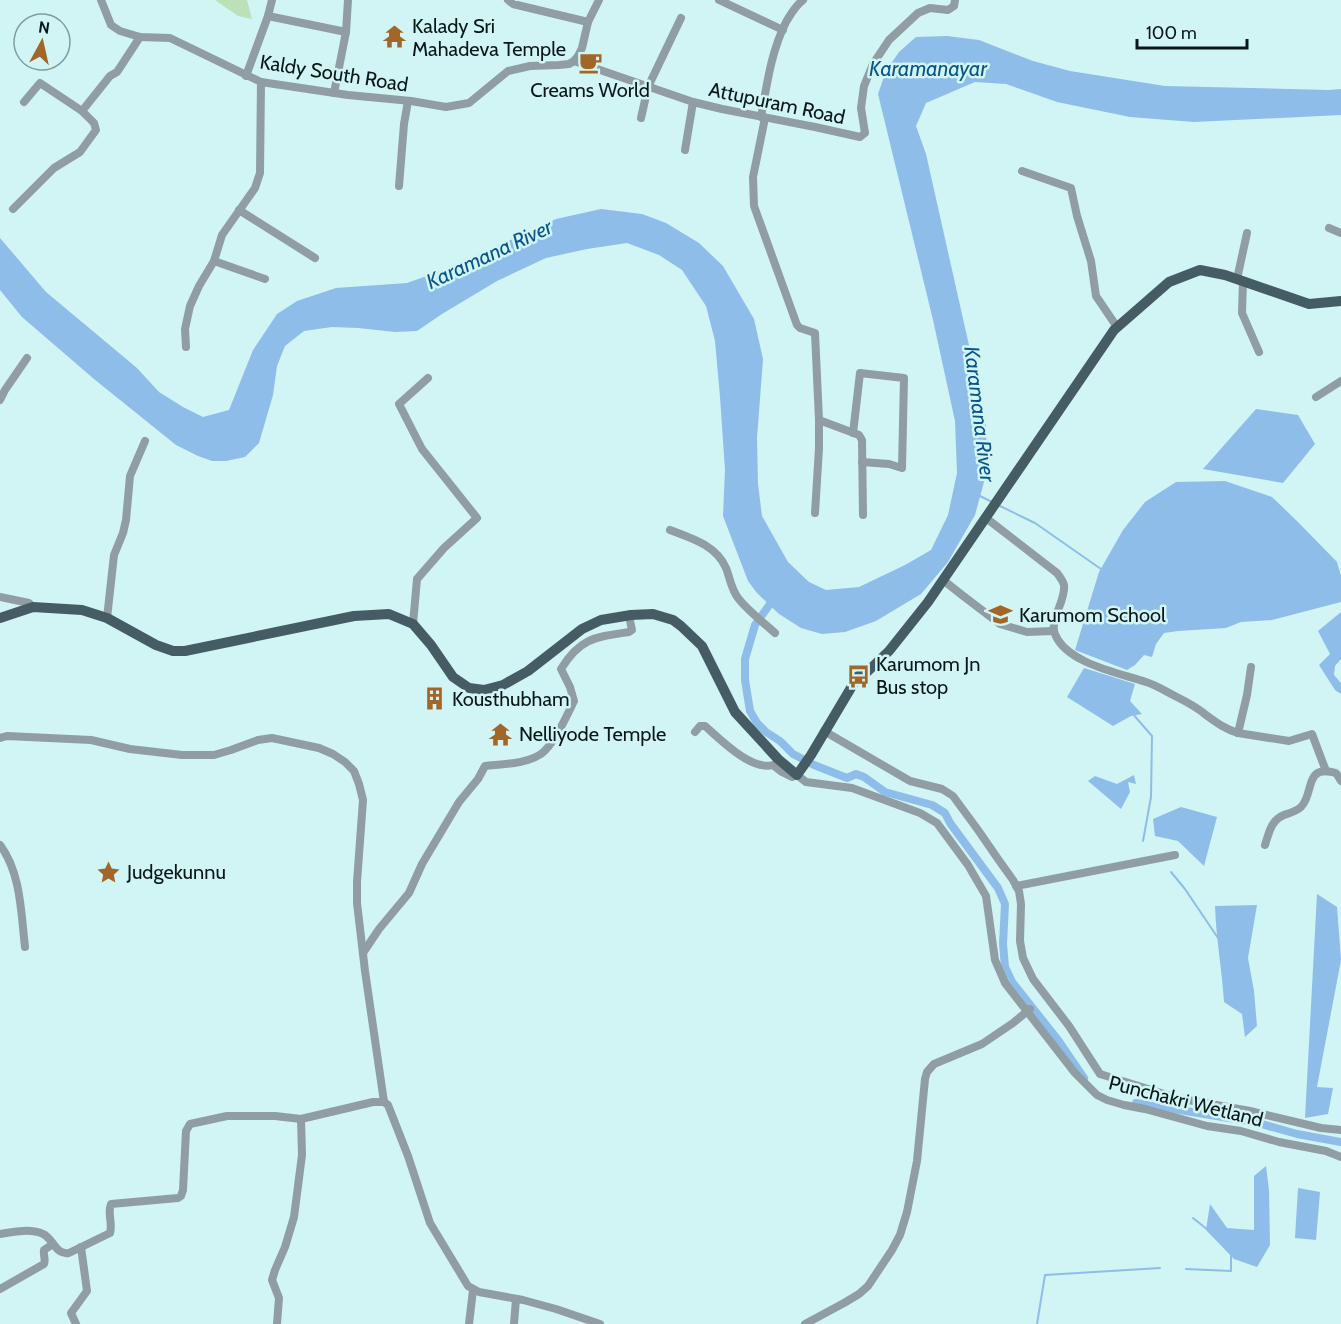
<svg xmlns="http://www.w3.org/2000/svg" width="1341" height="1324" viewBox="0 0 1341 1324" font-family="Cabin,sans-serif">
  <style>
    .green { fill: #bce1b8 }
    .water { fill: #8ebdea }
    .lines { fill: none; stroke-linecap: round; stroke-linejoin: round }
    .stream { stroke: #8ebdea; stroke-width: 2 }
    .canal { stroke: #8ebdea; stroke-width: 8 }
    .minor { stroke: #909da2; stroke-width: 8 }
    .major { stroke: #455c65; stroke-width: 10 }
    .labels { text-anchor: middle; dominant-baseline: central; stroke-width: 5; stroke-linejoin: round; paint-order: stroke }
    .poi-label { font-size: 20px; fill: #0a1717; stroke: #d1f4f4; text-anchor: start }
    .street-label { font-size: 20px; fill: #0a1717; stroke: #d1f4f4 }
    .water-label { font-size: 21px; font-style: italic; fill: #09548b; stroke: #d1f4f4 }
  </style>
  <rect width="100%" height="100%" fill="#d1f4f4"/>
  <!-- green -->
  <path class="green" d="M215 0H247L252 19 238 16Z"/>
  <!-- water -->
  <g class="water">
    <path d="M947 36 979 40 1033 61 1070 71 1165 86 1329 90 1341 89V115L1194 122 1130 117 1057 102 1006 84 975 82 926 103 916 126 926 154 986 421 987 471 975 515 948 562 921 594 876 621 845 632 822 634 801 628 779 614 757 593 748 581 723 516 725 470 720 397 715 341 706 306 682 270 659 255 627 243 587 249 546 258 497 281 442 314 417 331 395 332 358 328 332 327 304 331 285 346 277 366 273 395 259 443 245 457 226 461H212L198 456 176 445 94 379 22 317 0 290V238L46 292 137 368 159 392 183 407 203 417 229 410 253 350 277 314 297 301 336 288 407 283 452 267 556 219 601 209 642 214 666 223 699 243 723 266 754 319 763 359 757 438 758 484 762 516 788 562 809 582 826 590 859 587 905 565 931 550 948 515 957 473 955 421 933 320 878 94 886 71 899 52 916 37Z"/>
    <path d="M1256 409 1298 415 1315 444 1283 483 1203 469Z"/>
    <path d="M1225 481 1272 497 1298 522 1337 562 1341 576V602L1272 620 1241 622 1226 628 1178 631 1164 633 1156 644 1152 657 1144 655 1135 665 1127 670 1075 650 1099 572 1123 530 1145 502 1176 482Z"/>
    <path d="M1341 612V659L1335 666 1334 675 1341 683V694L1335 690 1319 665 1330 654 1318 631Z"/>
    <path d="M1084 668 1135 684 1130 701 1142 714 1131 716 1113 726 1067 697Z"/>
    <path d="M1134 775 1136 784 1128 782 1130 792 1121 809 1088 781 1095 776 1117 784Z"/>
    <path d="M1181 807 1217 817 1204 866 1178 841 1155 836 1153 819Z"/>
    <path d="M1317 894 1337 907 1341 960 1317 1087 1333 1088 1328 1114 1305 1118Z"/>
    <path d="M1257 905 1248 958 1254 991 1257 1026 1245 1037 1242 1014 1224 1002C1222 970 1216 938 1215 906Z"/>
    <path d="M1266 1166 1269 1190 1270 1245 1257 1267 1234 1259 1206 1230 1210 1204 1227 1228 1254 1230V1176Z"/>
    <path d="M1298 1188 1320 1192 1316 1240 1295 1238Z"/>
  </g>
  <g class="lines">
    <!-- stream -->
    <g class="stream">
      <path d="M978 495 992 502"/>
      <path d="M1000 506 1035 523 1101 569"/>
      <path d="M1132 713 1152 736 1151 797 1143 841"/>
      <path d="M1171 872 1185 889 1218 938"/>
      <path d="M1193 1218 1208 1230"/>
      <path d="M1186 1269 1231 1271V1255"/>
      <path d="M1037 1324 1045 1275 1160 1268"/>
    </g>
    <!-- canal -->
    <g class="canal">
      <path d="M775 597 755 625 745 659V680L750 711 757 723 766 732 780 741 793 754 814 765 847 778 856 774 864 777 885 792 932 805 945 813 950 823 998 888 1005 904 1003 944 1005 967 1012 982 1058 1040 1084 1078"/>
      <path d="M1136 1103 1254 1122 1297 1134 1341 1142"/>
    </g>
    <!-- minor -->
    <g class="minor">
      <path d="M101 0 111 25 120 31 140 37 170 38 261 82 348 95 411 101 446 107 469 103 508 71 530 66 559 65 569 64 574 61 578 56 582 48 588 22 599 0"/>
      <path d="M508 0 513 4 588 22"/>
      <path d="M719 0 783 30"/>
      <path d="M268 16 346 32"/>
      <path d="M574 61 693 102 722 109 815 127 860 137 865 133 861 108 864 86 873 64 889 40 918 13 930 8 948 10 954 6 955 0"/>
      <path d="M246 76 268 16 272 0"/>
      <path d="M334 93 346 32 348 0"/>
      <path d="M24 102 40 83 82 111 110 76 117 72 140 37"/>
      <path d="M761 117C767 84 771 52 786 22 791 14 795 6 803 0"/>
      <path d="M641 118 648 87 681 18"/>
      <path d="M765 118 753 177 754 206 797 325 800 328 815 333 819 420 859 435 862 440 863 515"/>
      <path d="M685 150 693 102"/>
      <path d="M1022 171 1071 188 1077 216 1091 261 1096 296 1117 327"/>
      <path d="M399 186 404 124 408 101"/>
      <path d="M13 209 54 168 80 152 96 130 94 123 82 111"/>
      <path d="M239 210 315 258"/>
      <path d="M1329 228 1341 233"/>
      <path d="M214 261 265 279"/>
      <path d="M1237 279 1247 233"/>
      <path d="M1243 281 1242 313 1259 352"/>
      <path d="M186 347 185 329 190 306 199 286 214 261 222 235 255 188 260 173 261 82"/>
      <path d="M1316 397 1341 381"/>
      <path d="M0 400 5 390 27 358"/>
      <path d="M853 433 860 373 904 378 902 468 889 464 862 462"/>
      <path d="M815 513 819 448V420"/>
      <path d="M986 518 1057 573C1060 577 1063 581 1064 585 1066 601 1049 620 1055 634 1066 663 1119 673 1146 682 1156 685 1165 691 1175 696 1185 701 1197 707 1206 715 1217 723 1225 729 1238 733L1247 695 1251 667"/>
      <path d="M670 530C691 538 716 545 726 568 730 578 731 589 738 598 748 611 763 622 775 633"/>
      <path d="M943 580 962 595 1000 624 1027 632 1053 631"/>
      <path d="M0 597 29 603 33 607"/>
      <path d="M107 618 114 555 123 533 126 520 130 476 145 441"/>
      <path d="M413 624 417 579 444 548 477 518 422 449 399 404 428 378"/>
      <path d="M824 731 910 781 942 789 953 796 978 830 998 859 1013 880 1019 891 1021 904 1020 941 1023 958 1033 979 1069 1026 1100 1074 1177 1098 1250 1111 1321 1128 1341 1130"/>
      <path d="M695 732 700 726H705C721 740 751 771 773 765L782 772 792 777 797 775 806 782 852 788 920 813 937 823 968 865 986 896 995 960 1005 983 1075 1073 1097 1095 1107 1100 1124 1105 1145 1109 1207 1126 1241 1131 1279 1142 1326 1151 1341 1157"/>
      <path d="M1238 733 1289 741 1312 734 1326 771"/>
      <path d="M0 738 7 736 91 740 130 749 182 755H214L231 750 258 740 272 738 319 748 333 754 345 762 354 771 359 784 363 800 357 882V903L365 971 384 1102"/>
      <path d="M0 845C21 873 21 913 25 947"/>
      <path d="M1265 845C1269 833 1271 820 1284 815 1290 813 1297 811 1301 807 1315 793 1303 764 1336 773L1341 781"/>
      <path d="M1016 886 1175 855"/>
      <path d="M363 953 379 929 409 893 422 864 459 802 478 779 485 766C503 764 526 764 541 754 554 745 567 715 574 701L570 687 561 669C580 638 595 637 629 632L632 630 629 616"/>
      <path d="M0 1234C12 1232 31 1228 43 1234 54 1239 55 1255 69 1253L110 1233C113 1223 107 1213 111 1204L178 1198 181 1196 183 1190 186 1131 190 1124 227 1116H275L301 1119 373 1102H384L388 1105 408 1156 430 1223 468 1286 479 1292 523 1300 556 1309 600 1324"/>
      <path d="M0 1289 44 1264C46 1260 43 1255 44 1250L53 1244"/>
      <path d="M76 1324 71 1313 87 1291 81 1247"/>
      <path d="M277 1324 279 1298 272 1280 275 1270 285 1247 294 1217 302 1155 301 1119"/>
      <path d="M469 1324 473 1290"/>
      <path d="M514 1324 516 1299"/>
      <path d="M805 1324 844 1303 859 1294 868 1286 892 1250 900 1235 907 1212 917 1161 925 1079 927 1072 934 1064 982 1044 1013 1023 1030 1009"/>
    </g>
    <!-- major -->
    <path class="major" d="M0 618 33 607 82 610 107 618 156 645 173 651H185L354 616 389 614 413 624 431 645 453 677 469 688 484 690 503 685 528 671 582 629 601 620 631 615 653 614 673 620 681 626 702 646 735 712 778 759 797 775 811 755 858 676 867 672 889 651 928 602 1114 330 1169 282 1200 270 1225 275 1309 304 1341 301"/>
  </g>
  <!-- icons -->
  <defs>
    <symbol id="temple-bare" viewBox="-9 -9 18 18"><path d="M0-6L5-2H3V0L6.5 2.5H4V6H1.5V3h-3V6H-4V2.5H-6.5L-3 0V-2H-5Z" fill="#a26628" stroke="#d1f4f4" stroke-width="2.5" paint-order="stroke"/></symbol>
    <symbol id="cafe-bare" viewBox="-9 -9 18 18"><path d="M-5.5-4.5H6V0H3Q3 3.5 0 3.5H-2.5Q-5.5 3.5-5.5 0ZM3-3.2v2h1.7v-2ZM-6 4.5H4V6H-6Z" fill="#a26628" stroke="#d1f4f4" stroke-width="2.5" paint-order="stroke"/></symbol>
    <symbol id="school-bare" viewBox="-9 -9 18 18"><path d="M0-5L7-2L0 1L-7-2ZM-4 1L0 2.5L4 1V4Q0 6-4 4Z" fill="#a26628" stroke="#d1f4f4" stroke-width="2.5" paint-order="stroke"/></symbol>
    <symbol id="bus-bare" viewBox="-9 -9 18 18"><path d="M-5-6H5V4H4V6H2V4H-2V6H-4V4H-5ZM-3.5-4V0h7V-4ZM-3.5 1.2v1.5H-2V1.2ZM2 1.2v1.5H3.5V1.2Z" fill="#a26628" stroke="#d1f4f4" stroke-width="2.5" paint-order="stroke"/></symbol>
    <symbol id="building-bare" viewBox="-9 -9 18 18"><path d="M-4-6H4V6H1V3H-1V6H-4ZM-2.5-4.3h1.7v1.8h-1.7ZM.8-4.3h1.7v1.8H.8ZM-2.5-1h1.7V.8h-1.7ZM.8-1h1.7V.8H.8Z" fill="#a26628" stroke="#d1f4f4" stroke-width="2.5" paint-order="stroke"/></symbol>
    <symbol id="sight-bare" viewBox="-9 -9 18 18"><path d="M0-6L1.8-2.2L6-1.7L2.9 1.2L3.7 5.4L0 3.3L-3.7 5.4L-2.9 1.2L-6-1.7L-1.8-2.2Z" fill="#a26628" stroke="#d1f4f4" stroke-width="2.5" paint-order="stroke"/></symbol>
  </defs>
  <g fill-rule="evenodd">
    <use href="#temple-bare" x="378" y="20" width="33" height="33"/>
    <use href="#cafe-bare" x="574" y="46" width="33" height="33"/>
    <use href="#school-bare" x="984" y="598" width="33" height="33"/>
    <use href="#bus-bare" x="842" y="660" width="33" height="33"/>
    <use href="#building-bare" x="418" y="682" width="33" height="33"/>
    <use href="#temple-bare" x="484" y="718" width="33" height="33"/>
    <use href="#sight-bare" x="92" y="856" width="33" height="33"/>
  </g>
  <g class="labels">
    <!-- poi labels -->
    <g class="poi-label">
      <text x="412" y="26">Kalady Sri<tspan x="412" dy="23">Mahadeva Temple</tspan></text>
      <text x="590" y="90" text-anchor="middle">Creams World</text>
      <text x="1019" y="615">Karumom School</text>
      <text x="876" y="664">Karumom Jn<tspan x="876" dy="23">Bus stop</tspan></text>
      <text x="452" y="699">Kousthubham</text>
      <text x="519" y="734">Nelliyode Temple</text>
      <text x="127" y="872">Judgekunnu</text>
    </g>
    <!-- street labels -->
    <g class="street-label">
      <text transform="translate(334 73) rotate(9)">Kaldy South Road</text>
      <text transform="translate(777 103) rotate(12)">Attupuram Road</text>
      <text transform="translate(1186 1101) rotate(14)">Punchakri Wetland</text>
    </g>
    <!-- water labels -->
    <g class="water-label">
      <text x="928" y="68">Karamanayar</text>
      <text transform="translate(489 254) rotate(-25)">Karamana River</text>
      <text transform="translate(980 414) rotate(83)">Karamana River</text>
    </g>
  </g>
  <!-- north arrow -->
  <g transform="translate(42 42) rotate(8)"><circle r="28" fill="#d1f4f4" stroke="#819c9c" stroke-width="1.5"/>
  <path d="M0-4.5L10 22L0 15L-10 22Z" fill="#a26628"/>
  <text y="-9" font-size="16" font-weight="bold" text-anchor="middle" fill="#0a1717">N</text>
  </g>
  <!-- scale -->
  <path d="M1137 39v9h110v-9" fill="none" stroke="#0a1717" stroke-width="3"/>
  <text x="1146" y="39" font-size="18" fill="#0a1717" stroke="#d1f4f4" stroke-width="4.5" paint-order="stroke">100 m</text>
</svg>
